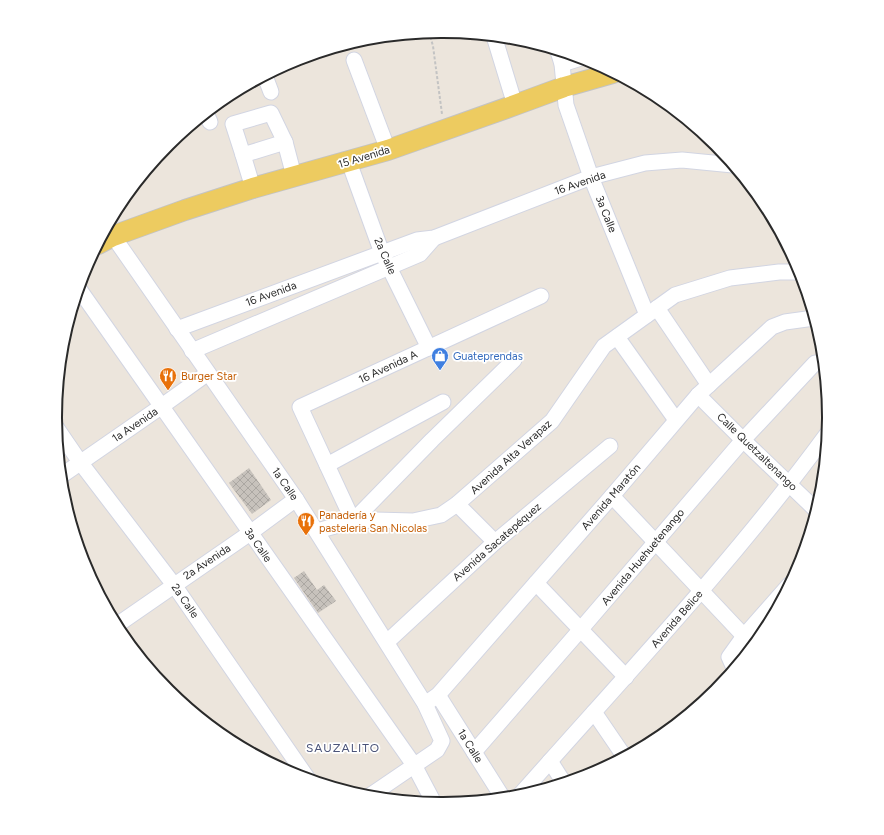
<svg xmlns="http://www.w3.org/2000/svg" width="884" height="835" viewBox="0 0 884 835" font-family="Figtree,sans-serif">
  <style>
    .building { fill: url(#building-cross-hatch) }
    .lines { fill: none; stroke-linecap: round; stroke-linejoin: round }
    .minor-casing { stroke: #d2d5e2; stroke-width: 17 }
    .major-casing { stroke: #c3c3c3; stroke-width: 22 }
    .path { stroke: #c3c3c3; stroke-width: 2; stroke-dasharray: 3 2; stroke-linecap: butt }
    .minor { stroke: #fff; stroke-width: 15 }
    .major { stroke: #edcb60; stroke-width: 20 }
    .labels { text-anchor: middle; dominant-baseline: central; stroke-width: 3.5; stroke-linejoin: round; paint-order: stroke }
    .street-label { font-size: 11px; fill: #2a2a2a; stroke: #fff }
    .shop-label { font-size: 11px; fill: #366cbe; stroke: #fff; text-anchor: start }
    .food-label { font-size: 11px; fill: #c56008; stroke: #fff; text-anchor: start }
    .neighbourhood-label { font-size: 12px; letter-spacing: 1px; fill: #4b5479; stroke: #fff }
    .rim { fill: none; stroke: #2a2a2a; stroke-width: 2 }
  </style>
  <defs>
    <pattern id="building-cross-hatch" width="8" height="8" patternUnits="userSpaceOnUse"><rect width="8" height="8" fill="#c7c2bc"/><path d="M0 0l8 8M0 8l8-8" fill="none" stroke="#aba7a2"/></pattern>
  </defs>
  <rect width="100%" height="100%" fill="#ece5dc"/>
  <!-- building -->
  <g class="building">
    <path d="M249 468 271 500 252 514 229 483Z"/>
    <path d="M304 571 317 590 324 585 336 601 318 613 294 578Z"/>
  </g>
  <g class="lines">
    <defs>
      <g id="minor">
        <path d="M494 36 515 105"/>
        <path d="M558 51 562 64 566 105 591 177 647 315"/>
        <path d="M354 60 388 150"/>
        <path d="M562 64 581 58"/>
        <path d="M265 76 271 92"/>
        <path d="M206 113 210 122"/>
        <path d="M243 155 233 124 271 113 285 142 294 176"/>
        <path d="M349 162 382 253 429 348"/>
        <path d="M253 188 243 155 285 142"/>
        <path d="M113 236 296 499 425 704 442 741 437 750 368 797"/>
        <path d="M79 289C192 447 302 607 414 765L434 803"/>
        <path d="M657 308 709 385"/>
        <path d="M177 329 417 240 434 238 591 177 645 163 682 160 733 165"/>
        <path d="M617 337 676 420"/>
        <path d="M192 351 420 254 434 238"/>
        <path d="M514 360 432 440 353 521 300 407 541 296"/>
        <path d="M698 395 743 440 816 510"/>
        <path d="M56 427 80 462 174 585 308 779"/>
        <path d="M327 465 443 402"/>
        <path d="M61 476 162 406 208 373"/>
        <path d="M612 496 744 636"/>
        <path d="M457 504 495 542"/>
        <path d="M317 531 353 521 375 520 413 521 441 515 457 504 552 421 604 346 675 295 730 278 779 272H800"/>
        <path d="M536 583 626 677"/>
        <path d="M117 625 250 533 296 499"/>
        <path d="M387 642 495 542 610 446"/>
        <path d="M734 668 729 657 744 636 789 585"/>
        <path d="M438 695 503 798"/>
        <path d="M425 704 438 695 612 496 698 395 772 327 785 322 814 318"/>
        <path d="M594 712 624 756"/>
        <path d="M474 752 581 629 743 440 815 363"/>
        <path d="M550 761 564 783"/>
        <path d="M519 796C624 677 733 562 827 434"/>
      </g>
      <path id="major" d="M98 244 113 236 185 210 253 188 388 150 515 105 564 87 613 73"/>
    </defs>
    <!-- minor casing -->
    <use href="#minor" class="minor-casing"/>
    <!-- major casing -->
    <use href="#major" class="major-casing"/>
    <!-- path -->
    <path class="path" d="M429 32 433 46 442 114"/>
    <!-- minor -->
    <use href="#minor" class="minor"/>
    <!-- major -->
    <use href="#major" class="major"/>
  </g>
  <!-- icons -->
  <defs>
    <symbol id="shop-pin" viewBox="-11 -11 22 30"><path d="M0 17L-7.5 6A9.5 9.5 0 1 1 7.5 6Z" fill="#3f7fe0" stroke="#fff"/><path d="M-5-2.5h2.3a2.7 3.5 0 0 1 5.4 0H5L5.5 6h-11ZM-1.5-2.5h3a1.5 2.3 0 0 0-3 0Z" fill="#fff"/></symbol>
    <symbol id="restaurant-pin" viewBox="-11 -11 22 30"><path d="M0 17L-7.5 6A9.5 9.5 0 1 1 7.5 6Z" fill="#e8710a" stroke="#fff"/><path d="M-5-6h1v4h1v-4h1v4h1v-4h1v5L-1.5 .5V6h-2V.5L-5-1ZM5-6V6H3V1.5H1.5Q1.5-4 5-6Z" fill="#fff"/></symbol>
  </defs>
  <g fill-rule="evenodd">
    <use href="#shop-pin" x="430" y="346" width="20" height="27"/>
    <use href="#restaurant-pin" x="158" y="366" width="20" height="27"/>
    <use href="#restaurant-pin" x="296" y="511" width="20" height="27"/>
  </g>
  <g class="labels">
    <!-- street labels -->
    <g class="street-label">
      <text transform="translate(364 157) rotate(-17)">15 Avenida</text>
      <text transform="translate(580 183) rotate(-19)">16 Avenida</text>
      <text transform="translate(606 214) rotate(68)">3a Calle</text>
      <text transform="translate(385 256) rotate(66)">2a Calle</text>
      <text transform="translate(271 294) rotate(-20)">16 Avenida</text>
      <text transform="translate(388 367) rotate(-25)">16 Avenida A</text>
      <text transform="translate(135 425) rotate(-34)">1a Avenida</text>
      <text transform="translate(757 452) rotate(44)">Calle Quetzaltenango</text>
      <text transform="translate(511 457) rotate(-42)">Avenida Alta Verapaz</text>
      <text transform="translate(285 484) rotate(55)">1a Calle</text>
      <text transform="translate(611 497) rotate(-49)">Avenida Maratón</text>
      <text transform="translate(497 542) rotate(-41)">Avenida Sacatepéquez</text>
      <text transform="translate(258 545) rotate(55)">3a Calle</text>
      <text transform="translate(643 557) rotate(-50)">Avenida Huehuetenango</text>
      <text transform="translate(207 562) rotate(-34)">2a Avenida</text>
      <text transform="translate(185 601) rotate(55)">2a Calle</text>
      <text transform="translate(677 619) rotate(-49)">Avenida Belice</text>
      <text transform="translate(470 746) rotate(58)">1a Calle</text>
    </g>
    <!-- shop labels -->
    <g class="shop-label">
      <text x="453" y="356">Guateprendas</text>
    </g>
    <!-- food labels -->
    <g class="food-label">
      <text x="181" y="376">Burger Star</text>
      <text x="319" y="515">Panadería y<tspan x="319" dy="13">pasteleria San Nicolas</tspan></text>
    </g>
    <!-- neighbourhood labels -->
    <g class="neighbourhood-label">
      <text x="343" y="748">SAUZALITO</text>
    </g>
  </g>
  <!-- crop -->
  <path d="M0 0H884V835H0ZM441 38H443A379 379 0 0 1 822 417V418A379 379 0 0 1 443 797H441A379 379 0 0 1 62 418V417A379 379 0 0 1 441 38Z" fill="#fff" fill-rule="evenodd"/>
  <path class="rim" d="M441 38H443A379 379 0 0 1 822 417V418A379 379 0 0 1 443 797H441A379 379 0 0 1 62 418V417A379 379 0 0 1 441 38Z"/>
</svg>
